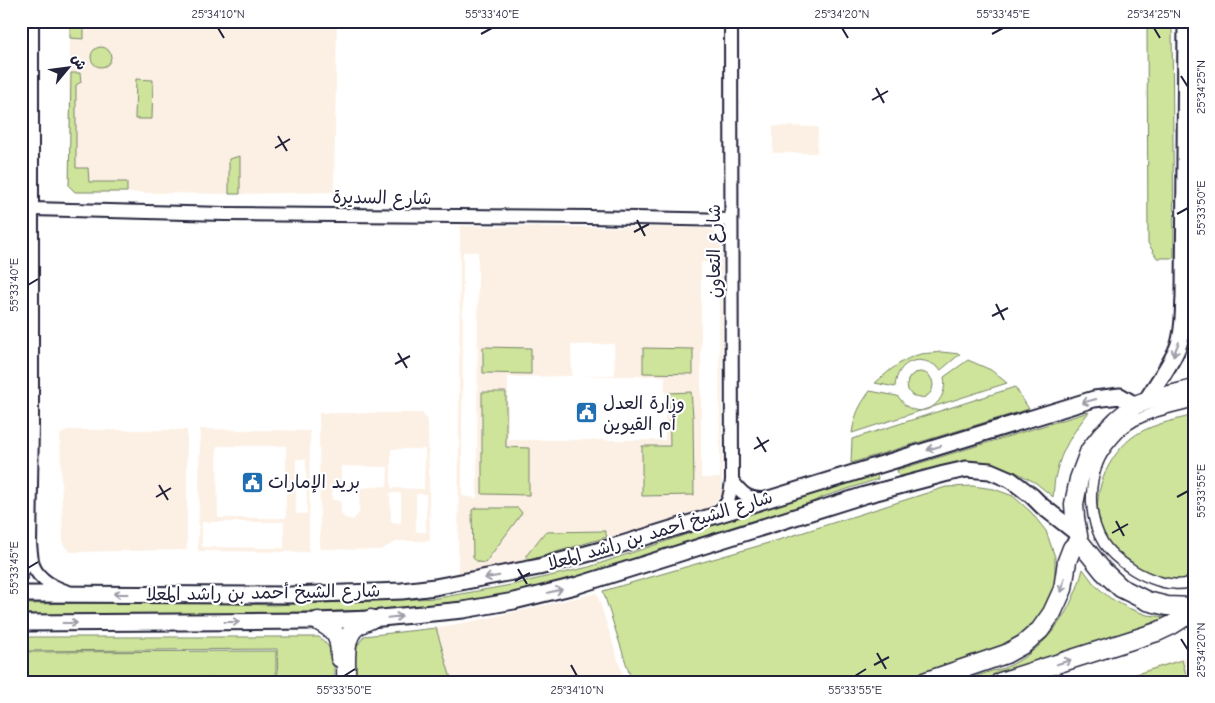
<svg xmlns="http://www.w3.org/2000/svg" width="1215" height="703" viewBox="0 0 1215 703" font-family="'Comic Neue','Playpen Sans Arabic',sans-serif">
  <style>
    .built { fill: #fcf0e4; fill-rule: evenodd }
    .green { fill: #cee49a; stroke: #78836a }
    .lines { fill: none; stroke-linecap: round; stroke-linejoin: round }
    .pedestrian-casing { stroke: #22223b; stroke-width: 12 }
    .minor-casing { stroke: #22223b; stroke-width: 16 }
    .tertiary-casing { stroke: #22223b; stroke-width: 19 }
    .secondary-casing { stroke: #22223b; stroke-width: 21 }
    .pedestrian { stroke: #fff; stroke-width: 9 }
    .minor { stroke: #fff; stroke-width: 12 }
    .tertiary { stroke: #fff; stroke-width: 15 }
    .secondary { stroke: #fff; stroke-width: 18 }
    .oneway { stroke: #9c9ca7 }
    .ticks { fill: none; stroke: #22223b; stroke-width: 2 }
    .labels { text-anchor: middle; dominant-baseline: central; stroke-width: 4.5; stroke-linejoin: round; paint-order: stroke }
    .street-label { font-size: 18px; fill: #22223b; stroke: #fff }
    .poi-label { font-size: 18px; fill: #22223b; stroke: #fff; text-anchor: start }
    .neatline { fill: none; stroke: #22223b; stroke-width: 2 }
    .ticks-label { font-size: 12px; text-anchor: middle; fill: #22223b }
  </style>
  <rect width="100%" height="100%" fill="#fff"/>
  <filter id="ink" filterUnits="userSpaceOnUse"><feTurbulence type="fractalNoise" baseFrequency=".02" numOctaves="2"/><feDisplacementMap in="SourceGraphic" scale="10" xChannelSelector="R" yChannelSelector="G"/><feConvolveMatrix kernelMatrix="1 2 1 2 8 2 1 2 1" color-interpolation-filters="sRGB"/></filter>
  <g filter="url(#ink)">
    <!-- built -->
    <g class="built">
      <path d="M70 21H337L334 192 240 194 75 192 69 186Z"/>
      <path d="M773 126 818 127 817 153H773Z"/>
      <path d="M460 226 700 228 712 230 719 238 722 252V494L709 509 620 539 537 562 458 576ZM463 252H478L477 498 462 496ZM701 262H719L720 478H701ZM614 344 615 375 572 376 571 345ZM572 376H665V440H508V377Z"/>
      <path d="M319 413H422L428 420 430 541H398L380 550 320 549ZM391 449H425L424 489 391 488ZM341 466 388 467 387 486 360 488 359 513 353 520 345 518 341 513V501L332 500V485H341ZM390 493H401V523L391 522ZM416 494H426V532H416Z"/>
      <path d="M200 429 310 431 309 552 198 551ZM217 446H286V518H218ZM296 459H306L307 514H296ZM202 522H284V548L202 547Z"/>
      <path d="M67 430H187V550L70 552 63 544 60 435Z"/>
      <path d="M597 593 625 682H452L436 628 489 618Z"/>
      <path d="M1194 654V682H1105L1183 658Z"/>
    </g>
    <!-- green -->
    <g class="green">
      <path d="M70 21H78L79 25 84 26V39L70 38Z"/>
      <path d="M1147 21H1172L1174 258H1157L1148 243Z"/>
      <circle cx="101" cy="57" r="10"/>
      <path d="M71 73H80L81 82 76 85V168H88L89 182H127V192H75L69 186Z"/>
      <path d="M136 79 153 80 152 119H135Z"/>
      <path d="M240 156V194H229V159Z"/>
      <path d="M483 347 531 348V374L483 373Z"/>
      <path d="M643 348 693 349V374L643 373Z"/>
      <path d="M941 352 960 354 941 370C921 352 897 360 895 387L875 383C889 371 903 358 921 354 928 353 935 353 941 352Z"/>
      <path d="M968 360 991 370 1007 383 852 433C855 414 859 406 870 391L897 396C900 398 902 402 905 405 924 421 949 401 944 377Z"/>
      <circle cx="920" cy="385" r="13"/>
      <path d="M1015 387 1029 409 851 463 852 439Z"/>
      <path d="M482 392H506V447L529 448V495L482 494Z"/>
      <path d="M691 392 693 416 694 495 642 496V446H670L669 393Z"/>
      <path d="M1089 412C1074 431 1061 450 1056 474 1054 481 1054 489 1053 497L1036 483 1016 472 995 466 901 482 897 470Z"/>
      <path d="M1194 415V587C1165 590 1160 586 1138 570 1132 566 1114 555 1110 550 1107 546 1105 540 1103 536 1089 503 1103 462 1130 439 1147 425 1172 421 1194 415Z"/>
      <path d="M877 473 878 479 823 497 775 519 589 577 513 596 441 608 271 613 21 616V604L175 602 273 605 438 598 511 585 589 567 780 503Z"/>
      <path d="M973 486 994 489 1013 496 1031 512 1046 531 1055 557V586L1048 605 1032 626 1004 646 903 682H632L603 591 782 539 946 487Z"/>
      <path d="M476 508H518L522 513 485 563 478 562 473 558 472 510Z"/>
      <path d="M605 531 607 537 529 560 526 556 545 532Z"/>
      <path d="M1083 569 1095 585 1110 598 1128 608 1147 615 1167 617 1038 666 987 682H959C970 678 981 675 992 671 998 670 1005 668 1011 665 1049 646 1073 609 1083 569Z"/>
      <path d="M436 628 452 682H354L355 649 364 636Z"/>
      <path d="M21 637H319C336 651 334 661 334 682H21L278 680 277 649 21 651Z"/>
      <path d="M276 651V678L21 679V652Z"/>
      <path d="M1182 660 1187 678 1194 676V682H1111Z"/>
    </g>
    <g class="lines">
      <defs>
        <path id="pedestrian" d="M1194 402C1171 408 1141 413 1123 429 1114 438 1103 450 1098 463 1088 487 1089 521 1104 544 1110 553 1120 561 1129 567 1140 575 1161 584 1175 584 1181 585 1188 583 1194 582"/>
        <g id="minor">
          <path d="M731 21 732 480"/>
          <path d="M32 209 224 214 588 217 731 220"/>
          <path d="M715 514C730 504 730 497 732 480 741 493 748 500 765 499"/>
          <path d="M30 544 32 426V21"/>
          <path d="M21 575 26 564 30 544C31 551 31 558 33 565 39 581 56 588 71 593"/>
        </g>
        <g id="tertiary">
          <path d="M1146 401C1157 383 1170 366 1178 347 1184 331 1183 312 1184 296L1186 21"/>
          <path d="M21 594 289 595 402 591 435 587 539 567 619 545 1094 399 1120 396 1135 405"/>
          <path d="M21 623 318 621 371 619 463 610 514 601 575 586 865 495 944 474 966 469 990 471 1011 480 1032 496 1042 506 1078 534"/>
        </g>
        <g id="secondary">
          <path d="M1194 389 1146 401 1135 405 1117 420 1102 435 1090 450 1079 479 1074 504 1075 518 1079 541 1103 571 1121 588 1147 601 1167 606 1194 607"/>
          <path d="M318 621C337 631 340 637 340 658"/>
          <path d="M346 682C347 666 343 643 353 630 358 624 365 622 371 619"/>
          <path d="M924 682 1006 654 1024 644 1040 630 1052 613 1063 589 1067 561 1072 548 1079 541"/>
          <path d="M1000 682 1157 632 1172 625 1194 611"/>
        </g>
      </defs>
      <!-- pedestrian casing -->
      <use href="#pedestrian" class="pedestrian-casing"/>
      <!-- minor casing -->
      <use href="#minor" class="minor-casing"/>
      <!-- tertiary casing -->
      <use href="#tertiary" class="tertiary-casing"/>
      <!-- secondary casing -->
      <use href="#secondary" class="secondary-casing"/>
      <!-- pedestrian -->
      <use href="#pedestrian" class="pedestrian"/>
      <!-- minor -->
      <use href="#minor" class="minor"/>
      <!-- tertiary -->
      <use href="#tertiary" class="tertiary"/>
      <!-- secondary -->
      <use href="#secondary" class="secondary"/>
    </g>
    <!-- one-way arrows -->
    <defs><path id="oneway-shaft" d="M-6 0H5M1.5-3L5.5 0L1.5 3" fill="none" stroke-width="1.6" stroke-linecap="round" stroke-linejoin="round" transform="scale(1.25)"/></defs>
    <g class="oneway">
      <use href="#oneway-shaft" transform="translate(1176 349) rotate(113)"/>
      <use href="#oneway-shaft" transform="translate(1089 401) rotate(165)"/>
      <use href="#oneway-shaft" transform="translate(934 448) rotate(163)"/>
      <use href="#oneway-shaft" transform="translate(492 577) rotate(170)"/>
      <use href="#oneway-shaft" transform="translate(1063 585) rotate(103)"/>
      <use href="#oneway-shaft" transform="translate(555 591) rotate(-13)"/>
      <use href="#oneway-shaft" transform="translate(121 594) rotate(180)"/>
      <use href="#oneway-shaft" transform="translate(395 617) rotate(-6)"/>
      <use href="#oneway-shaft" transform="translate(232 622)"/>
      <use href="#oneway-shaft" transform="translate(70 623)"/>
      <use href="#oneway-shaft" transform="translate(1064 662) rotate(-17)"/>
    </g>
  </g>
  <!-- ticks -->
  <path class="ticks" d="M218 28 224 38M842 28 848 38M1154 28 1160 38M481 34 492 28M992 34 1003 28M1181 76 1188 87M876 88 884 103M872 100 888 91M278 136 287 151M275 148 290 139M1177 214 1188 208M637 220 645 236M634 232 649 224M28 285 38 279M996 304 1004 320M992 316 1008 308M398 353 407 368M395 364 410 356M757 437 766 452M754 449 769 440M159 485 168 500M156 497 171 488M1177 497 1188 491M1116 521 1124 536M1112 533 1128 524M28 568 38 562M518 569 527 584M515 581 530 573M1181 639 1188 650M877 653 886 669M571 665 577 676M874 665 889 657M344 676 355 669M855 676 866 669"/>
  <!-- icons -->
  <defs>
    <symbol id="civic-square" viewBox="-11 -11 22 22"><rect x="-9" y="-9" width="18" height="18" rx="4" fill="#1f6fb2" stroke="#fff"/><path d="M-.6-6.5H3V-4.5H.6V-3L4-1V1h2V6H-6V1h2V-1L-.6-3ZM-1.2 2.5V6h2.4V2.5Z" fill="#fff"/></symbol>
  </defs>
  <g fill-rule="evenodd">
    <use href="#civic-square" x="574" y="400" width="25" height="25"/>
    <use href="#civic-square" x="240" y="470" width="25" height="25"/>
  </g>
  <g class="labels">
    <!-- street labels -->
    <g class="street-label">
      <text transform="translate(382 198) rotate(1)">شارع السديرة</text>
      <text transform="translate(714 251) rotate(-90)">شارع التعاون</text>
      <text transform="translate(660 531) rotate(-17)">شارع الشيخ أحمد بن راشد المعلا</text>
      <text transform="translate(263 593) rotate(-1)">شارع الشيخ أحمد بن راشد المعلا</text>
    </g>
    <!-- poi labels -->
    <g class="poi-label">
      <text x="603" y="403">وزارة العدل<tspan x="603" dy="21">أم القيوين</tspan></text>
      <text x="268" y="482">بريد الإمارات</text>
    </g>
  </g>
  <!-- margin -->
  <rect width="1215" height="703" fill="none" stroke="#fff" stroke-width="55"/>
  <!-- north arrow -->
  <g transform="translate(68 68) rotate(61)" stroke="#ffffff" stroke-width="4" paint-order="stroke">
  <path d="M0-4L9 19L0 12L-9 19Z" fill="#22223b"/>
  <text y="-8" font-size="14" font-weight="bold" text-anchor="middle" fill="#22223b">ش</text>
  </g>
  <rect x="28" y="28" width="1160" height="648" class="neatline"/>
  <g class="ticks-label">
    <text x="218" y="18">25°34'10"N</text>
    <text x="492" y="18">55°33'40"E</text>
    <text x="842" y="18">25°34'20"N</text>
    <text x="1003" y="18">55°33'45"E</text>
    <text x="1154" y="18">25°34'25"N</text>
    <text transform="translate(1201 87) rotate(-90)" y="4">25°34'25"N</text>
    <text transform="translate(1201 208) rotate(-90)" y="4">55°33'50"E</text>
    <text transform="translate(14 285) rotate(-90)" y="4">55°33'40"E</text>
    <text transform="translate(1201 491) rotate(-90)" y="4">55°33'55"E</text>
    <text transform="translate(14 568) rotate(-90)" y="4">55°33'45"E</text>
    <text transform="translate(1201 650) rotate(-90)" y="4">25°34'20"N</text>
    <text x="344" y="694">55°33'50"E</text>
    <text x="577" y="694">25°34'10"N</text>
    <text x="855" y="694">55°33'55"E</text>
  </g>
</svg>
